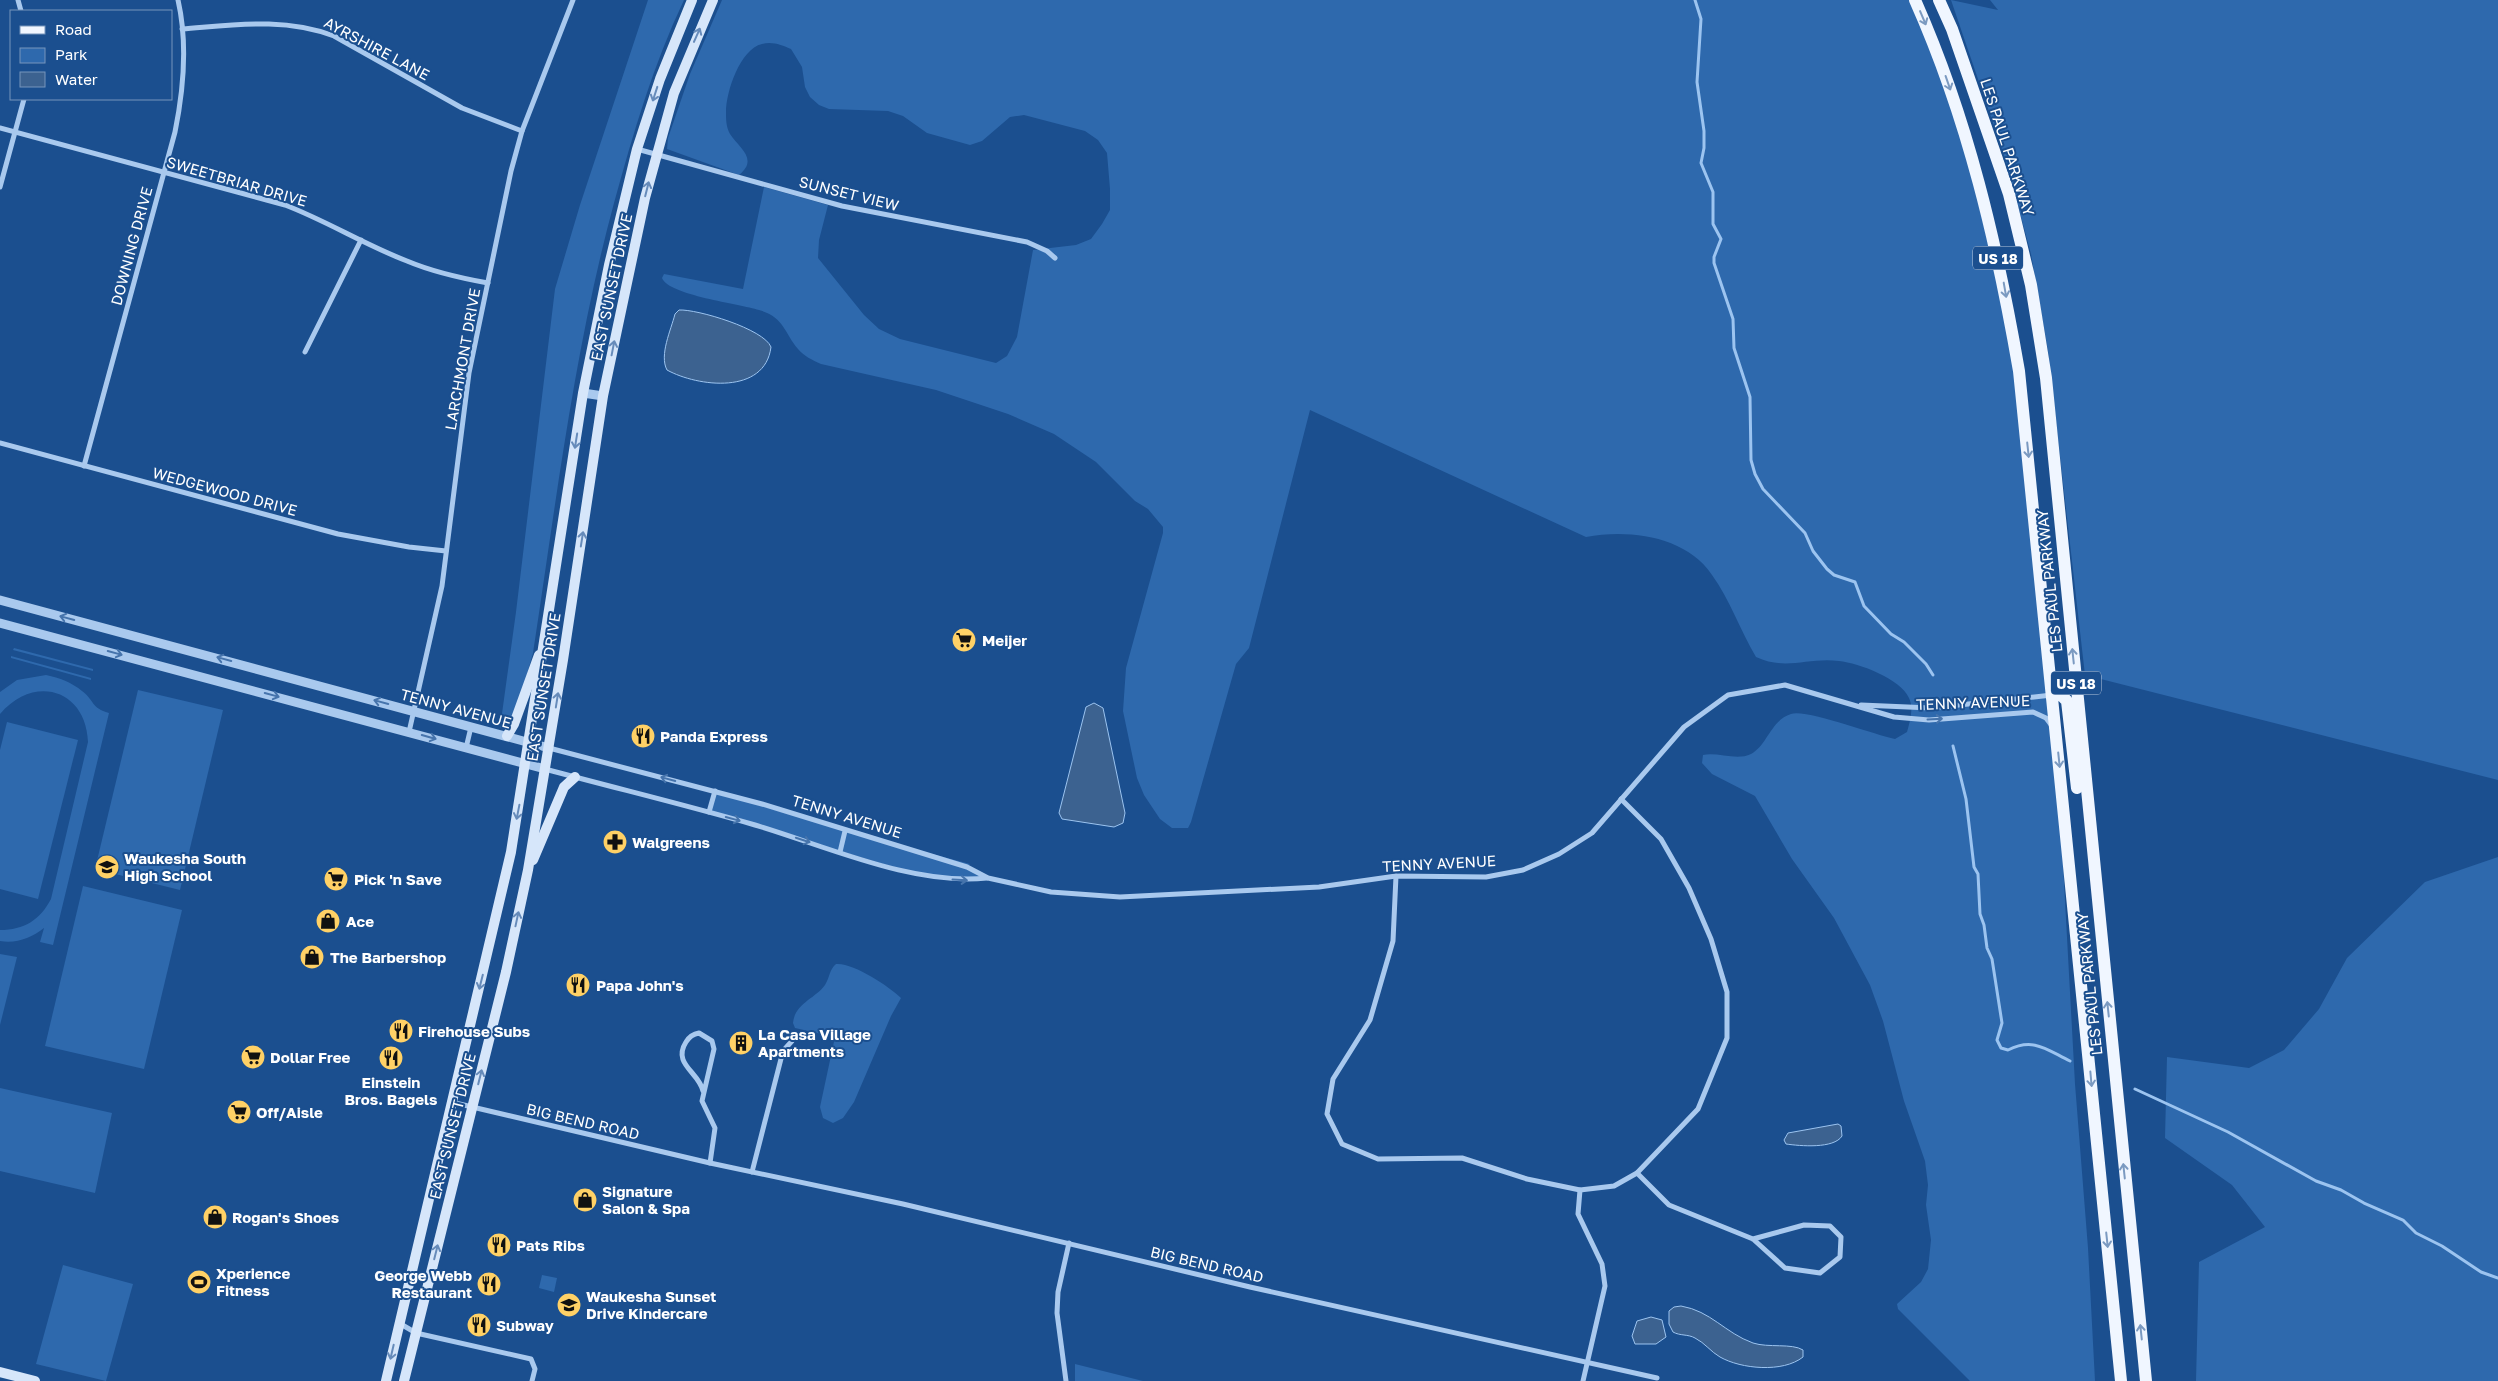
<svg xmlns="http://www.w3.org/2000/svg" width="2498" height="1381" viewBox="0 0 2498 1381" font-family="'Golos Text',sans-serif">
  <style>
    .green { fill: #2e69ad }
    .water { fill: #3c6290; stroke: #9cc4f0 }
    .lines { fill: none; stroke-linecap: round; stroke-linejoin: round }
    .stream { stroke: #9cc4f0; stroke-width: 3 }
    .minor { stroke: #a9c9ee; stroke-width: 5 }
    .tertiary { stroke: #a9c9ee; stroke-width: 9 }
    .secondary { stroke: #d6e6fa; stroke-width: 10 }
    .primary { stroke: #f0f6ff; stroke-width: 12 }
    .oneway { stroke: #7b9ac1 }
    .oneway2 { stroke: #668bba }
    .oneway3 { stroke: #4674ac }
    .labels { text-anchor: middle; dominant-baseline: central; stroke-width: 4; stroke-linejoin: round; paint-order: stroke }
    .shield { fill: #1b4f8f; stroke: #bbcadd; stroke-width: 1 }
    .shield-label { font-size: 14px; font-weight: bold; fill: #fff }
    .street-label { font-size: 15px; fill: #fff; stroke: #1b4f8f }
    .poi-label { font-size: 15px; font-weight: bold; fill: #fff; stroke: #1b4f8f; text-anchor: start }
  </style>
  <rect width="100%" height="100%" fill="#1b4f8f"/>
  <!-- green -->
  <g class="green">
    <path d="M648 0H684C653 65 633 134 614 203 574 350 556 503 533 653L524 685 509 724 500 728 516 612 555 289 580 205Z"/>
    <path d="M722 0H1912L1965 144 2012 348 2058 772 2075 1084 2088 1248 2095 1381H1970L1898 1309 1897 1304 1921 1282 1928 1269 1931 1240 1926 1205 1928 1185 1925 1161 1904 1101 1883 1021 1870 985 1834 918 1792 859 1755 796 1712 774 1702 763 1703 755C1718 752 1737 761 1751 754 1767 746 1771 720 1791 714 1807 709 1874 735 1895 739L1907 732C1910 721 1914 708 1909 698 1901 679 1859 663 1839 661 1808 657 1786 671 1756 657 1740 630 1730 600 1712 575 1686 536 1629 529 1586 537L1310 410 1249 648 1236 664 1191 822 1188 828H1172L1160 819 1144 795 1137 778 1123 711 1126 668 1163 533V527L1148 509 1135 501 1096 462 1054 434 1008 414 936 390 821 364C812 360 804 356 798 349 784 332 784 317 759 310 740 304 668 295 662 278L664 274 743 289 764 187 828 205 819 240 818 258 864 315 879 329 900 339 996 363 1007 356 1017 337 1033 250 1076 245 1091 239 1102 224 1110 210V189L1107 153 1098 140 1085 131 1024 115 1010 117 982 141 970 145 927 133 903 116 888 111 829 109 819 105 810 97 805 87 802 67 791 49C782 45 772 41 762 44 740 49 726 92 726 112 726 119 726 127 730 134 739 148 759 159 739 175L667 149 668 138 690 74Z"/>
    <path d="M1951 0 1998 10 1990 0H2498V780L2085 675 2048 351 2031 254 2006 161Z"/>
    <path d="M14 648 93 669V671L13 650Z"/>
    <path d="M11 656 91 678V680L11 658Z"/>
    <path d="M46 675C60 678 71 682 82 691 95 701 91 708 109 713L53 945 40 942 44 928C31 938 16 944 0 941V930C24 930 40 920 51 899L88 742C86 689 34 674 0 714V692L17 680Z"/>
    <path d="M138 690 223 710 180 890 95 869Z"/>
    <path d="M7 722 78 740 38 899 0 889V750Z"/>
    <path d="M715 792 845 831 970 864 967 867 988 878 962 881 904 870 709 812Z"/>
    <path d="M2498 857V1381H2196L2199 1262 2265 1227 2232 1185 2165 1138 2167 1057 2249 1068 2284 1050 2319 1009 2347 958 2425 882Z"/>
    <path d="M83 886 182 910 144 1069 45 1046Z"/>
    <path d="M0 954 17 957 0 1025Z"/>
    <path d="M836 964C852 962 889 986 901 998L891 1016 854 1102 843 1118 833 1123 823 1118 820 1107 835 1037 795 1028 793 1023C795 1003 815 999 825 985 830 977 829 970 836 964Z"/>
    <path d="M0 1088 112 1113 95 1193 0 1171Z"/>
    <path d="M63 1265 133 1284 106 1381 36 1364Z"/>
    <path d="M542 1275 557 1278 554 1292 539 1288Z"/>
    <path d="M1075 1364 1143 1381H1075Z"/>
  </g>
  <!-- water -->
  <g class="water">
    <path d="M679 310C697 309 764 329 771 347 765 395 698 387 667 370 659 355 671 330 675 314Z"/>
    <path d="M1094 703 1103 708 1125 813 1123 823 1114 827 1062 819 1059 813 1086 707Z"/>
    <path d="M1838 1124 1841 1126 1842 1136C1834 1149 1800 1146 1786 1144L1784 1140 1788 1133Z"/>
    <path d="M1681 1306C1711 1311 1725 1333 1753 1343 1768 1348 1792 1343 1803 1350V1357C1783 1373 1741 1369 1720 1357 1711 1352 1705 1343 1695 1338 1688 1334 1680 1336 1673 1332L1669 1324V1311L1674 1307Z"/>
    <path d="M1651 1317 1662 1320 1666 1337 1656 1344H1635L1632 1336 1637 1321Z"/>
  </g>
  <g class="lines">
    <!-- stream -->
    <g class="stream">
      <path d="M1695 0 1701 19 1697 82 1704 131V148L1701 163 1713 192V224L1721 239 1714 257V263L1733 319 1734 348 1750 397 1751 460 1755 474 1763 489 1805 533 1813 551 1827 569 1834 575 1855 582 1864 606 1891 634 1904 642 1926 664 1933 675"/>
      <path d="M1953 746 1966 799 1974 867 1978 874 1980 914 1984 925 1987 948 1992 959 2002 1023 1997 1040 2001 1048 2008 1050C2034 1037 2047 1050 2070 1061"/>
      <path d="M2135 1089 2228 1132 2316 1181 2341 1190 2364 1203 2403 1220 2416 1233 2442 1246 2481 1272 2498 1278"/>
    </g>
    <!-- minor -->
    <g class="minor">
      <path d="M18 0 21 11"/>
      <path d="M182 29C234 25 284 17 334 36L462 108 522 131"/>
      <path d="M0 128 285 205C327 221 365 245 407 261 433 272 460 278 488 283"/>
      <path d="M637 149 842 206 1027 242 1047 251 1055 258"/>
      <path d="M0 187 24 99"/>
      <path d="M305 352 361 240"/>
      <path d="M0 443 338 534 409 547 446 551"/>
      <path d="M84 466 175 132C184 88 188 44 178 0"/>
      <path d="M1861 705 1931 708 2052 695"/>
      <path d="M409 732 442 586 469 373 511 171 522 131 573 0"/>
      <path d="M466 748 471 727"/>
      <path d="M549 748 762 804 967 867 988 878 1051 892 1120 897 1319 887 1396 876 1486 877 1523 870 1559 854 1592 833 1684 727 1728 695 1785 685 1894 717 1929 720 2033 712 2046 718 2052 726"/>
      <path d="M545 769C615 788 686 805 755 825 826 846 913 886 987 878"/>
      <path d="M709 812 715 791"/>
      <path d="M840 852 845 831"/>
      <path d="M1396 876 1393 941 1370 1020 1333 1079 1327 1114 1342 1144 1378 1159 1462 1158 1527 1179 1580 1190 1614 1186 1637 1173 1698 1109 1727 1038V992L1711 939 1689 888 1661 839 1621 799"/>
      <path d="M703 1091C699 1072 672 1064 686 1042 689 1037 693 1034 699 1033L712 1041 714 1049 702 1101 715 1128 710 1163"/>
      <path d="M451 1102 710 1163 903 1204 1250 1287 1657 1378"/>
      <path d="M752 1172 783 1051 792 1041"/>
      <path d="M1637 1173 1669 1205 1753 1239 1785 1268 1820 1273 1840 1257 1841 1237 1830 1226 1804 1225 1753 1239"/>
      <path d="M1580 1190 1578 1214 1602 1264 1605 1286 1583 1381"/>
      <path d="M399 1323 416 1333 531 1359 535 1369 532 1381"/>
      <path d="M1066 1381 1057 1313 1058 1292 1069 1243"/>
    </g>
    <!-- tertiary -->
    <g class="tertiary">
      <path d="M583 393 603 396"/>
      <path d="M0 600 549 748"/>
      <path d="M0 623 545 769"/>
    </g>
    <!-- secondary -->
    <g class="secondary">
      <path d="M507 736 514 724 539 655"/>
      <path d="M533 860 564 787 575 777"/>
      <path d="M0 1372 35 1381"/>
      <path d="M386 1381 511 852 583 393 609 265 637 149 660 79 692 0"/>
      <path d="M404 1381 506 972 528 870 563 660 603 396 645 198 674 93 713 0"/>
    </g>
    <!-- primary -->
    <g class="primary">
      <path d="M1915 0C1968 119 1997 244 2019 371L2121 1381"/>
      <path d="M1939 0 1952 29 2009 194 2031 285 2046 378 2146 1381"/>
      <path d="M2053 694 2062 696 2067 701 2077 788"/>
    </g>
  </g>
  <!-- one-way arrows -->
  <defs><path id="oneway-shaft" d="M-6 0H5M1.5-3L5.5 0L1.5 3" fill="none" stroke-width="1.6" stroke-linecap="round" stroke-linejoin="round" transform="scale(1.25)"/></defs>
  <g class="oneway">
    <use href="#oneway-shaft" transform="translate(1923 18) rotate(67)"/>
    <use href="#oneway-shaft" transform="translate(1948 83) rotate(71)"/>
    <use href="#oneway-shaft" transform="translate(2005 290) rotate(80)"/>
    <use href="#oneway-shaft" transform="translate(2028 450) rotate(84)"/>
    <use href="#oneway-shaft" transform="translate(2073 656) rotate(-96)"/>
    <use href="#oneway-shaft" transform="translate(2059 760) rotate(84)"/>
    <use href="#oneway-shaft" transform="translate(2108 1009) rotate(-96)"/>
    <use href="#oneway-shaft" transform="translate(2091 1079) rotate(85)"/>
    <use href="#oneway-shaft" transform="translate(2124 1171) rotate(-96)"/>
    <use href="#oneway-shaft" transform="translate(2107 1240) rotate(84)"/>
    <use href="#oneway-shaft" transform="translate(2141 1332) rotate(-96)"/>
  </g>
  <g class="oneway2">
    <use href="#oneway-shaft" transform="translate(697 35) rotate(-66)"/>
    <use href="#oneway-shaft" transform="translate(655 94) rotate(108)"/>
    <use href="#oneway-shaft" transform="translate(647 189) rotate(-76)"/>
    <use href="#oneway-shaft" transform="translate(613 348) rotate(-79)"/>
    <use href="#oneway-shaft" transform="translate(576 441) rotate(99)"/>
    <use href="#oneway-shaft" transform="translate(582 539) rotate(-81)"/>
    <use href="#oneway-shaft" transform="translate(557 700) rotate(-81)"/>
    <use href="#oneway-shaft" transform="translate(518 812) rotate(101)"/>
    <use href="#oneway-shaft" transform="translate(517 919) rotate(-78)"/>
    <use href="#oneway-shaft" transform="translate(481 982) rotate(104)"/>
    <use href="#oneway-shaft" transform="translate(480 1077) rotate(-76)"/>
    <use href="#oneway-shaft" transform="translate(436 1252) rotate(-76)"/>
    <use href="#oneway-shaft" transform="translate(392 1352) rotate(103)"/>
  </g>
  <g class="oneway3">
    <use href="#oneway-shaft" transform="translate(67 618) rotate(-165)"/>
    <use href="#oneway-shaft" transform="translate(115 653) rotate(15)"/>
    <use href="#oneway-shaft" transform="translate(224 659) rotate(-165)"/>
    <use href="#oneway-shaft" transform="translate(272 695) rotate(15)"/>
    <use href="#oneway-shaft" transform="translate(381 702) rotate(-165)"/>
    <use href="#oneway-shaft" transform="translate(1935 719) rotate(-3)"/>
    <use href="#oneway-shaft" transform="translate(429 737) rotate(16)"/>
    <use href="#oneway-shaft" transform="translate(668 779) rotate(-165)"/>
    <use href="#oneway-shaft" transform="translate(733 819) rotate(15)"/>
    <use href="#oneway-shaft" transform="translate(803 840) rotate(18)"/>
    <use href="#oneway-shaft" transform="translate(960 880) rotate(3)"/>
  </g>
  <!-- icons -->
  <defs>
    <symbol id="supermarket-disc" viewBox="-11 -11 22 22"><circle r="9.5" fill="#ffd166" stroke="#1b4f8f"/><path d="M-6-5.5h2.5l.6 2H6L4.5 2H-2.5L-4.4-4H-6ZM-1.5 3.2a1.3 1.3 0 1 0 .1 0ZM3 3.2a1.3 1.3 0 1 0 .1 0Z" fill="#111"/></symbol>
    <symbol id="restaurant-disc" viewBox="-11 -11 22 22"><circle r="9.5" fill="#ffd166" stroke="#1b4f8f"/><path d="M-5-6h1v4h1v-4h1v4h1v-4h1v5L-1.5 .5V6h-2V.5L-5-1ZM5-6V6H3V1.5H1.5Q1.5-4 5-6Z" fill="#111"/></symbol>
    <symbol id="pharmacy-disc" viewBox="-11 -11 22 22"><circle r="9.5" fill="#ffd166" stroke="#1b4f8f"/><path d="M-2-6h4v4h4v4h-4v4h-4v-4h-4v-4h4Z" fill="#111"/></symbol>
    <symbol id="school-disc" viewBox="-11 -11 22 22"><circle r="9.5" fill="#ffd166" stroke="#1b4f8f"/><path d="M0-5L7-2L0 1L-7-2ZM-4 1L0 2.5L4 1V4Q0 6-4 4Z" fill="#111"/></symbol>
    <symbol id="shop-disc" viewBox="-11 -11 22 22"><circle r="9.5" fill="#ffd166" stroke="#1b4f8f"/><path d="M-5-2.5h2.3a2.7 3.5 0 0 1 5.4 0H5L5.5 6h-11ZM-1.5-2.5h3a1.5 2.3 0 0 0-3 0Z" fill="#111"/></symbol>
    <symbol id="building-disc" viewBox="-11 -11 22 22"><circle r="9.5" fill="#ffd166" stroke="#1b4f8f"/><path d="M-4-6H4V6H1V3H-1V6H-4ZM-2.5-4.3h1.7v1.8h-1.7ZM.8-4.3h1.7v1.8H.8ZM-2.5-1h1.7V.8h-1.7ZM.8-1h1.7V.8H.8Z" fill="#111"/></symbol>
    <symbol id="stadium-disc" viewBox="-11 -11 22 22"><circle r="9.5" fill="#ffd166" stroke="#1b4f8f"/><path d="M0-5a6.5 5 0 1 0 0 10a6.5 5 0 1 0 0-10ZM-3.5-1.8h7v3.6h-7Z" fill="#111"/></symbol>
  </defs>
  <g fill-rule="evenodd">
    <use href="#supermarket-disc" x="950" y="626" width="28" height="28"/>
    <use href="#restaurant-disc" x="629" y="722" width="28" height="28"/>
    <use href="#pharmacy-disc" x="601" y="828" width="28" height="28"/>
    <use href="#school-disc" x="93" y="853" width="28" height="28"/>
    <use href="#supermarket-disc" x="322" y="865" width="28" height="28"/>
    <use href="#shop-disc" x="314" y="907" width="28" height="28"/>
    <use href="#shop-disc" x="298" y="943" width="28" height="28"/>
    <use href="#restaurant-disc" x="564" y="971" width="28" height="28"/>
    <use href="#restaurant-disc" x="387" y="1017" width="28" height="28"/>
    <use href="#building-disc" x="727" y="1029" width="28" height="28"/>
    <use href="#supermarket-disc" x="239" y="1043" width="28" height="28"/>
    <use href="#restaurant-disc" x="377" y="1044" width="28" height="28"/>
    <use href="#supermarket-disc" x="225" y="1098" width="28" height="28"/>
    <use href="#shop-disc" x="571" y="1186" width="28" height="28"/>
    <use href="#shop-disc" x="201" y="1203" width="28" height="28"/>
    <use href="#restaurant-disc" x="485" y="1231" width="28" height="28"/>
    <use href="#stadium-disc" x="185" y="1268" width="28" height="28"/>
    <use href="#restaurant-disc" x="475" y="1270" width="28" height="28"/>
    <use href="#school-disc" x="555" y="1291" width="28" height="28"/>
    <use href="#restaurant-disc" x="465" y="1311" width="28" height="28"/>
  </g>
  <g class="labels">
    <!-- shield labels -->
    <g class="shield">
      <rect x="1973" y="246.5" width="50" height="23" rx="4"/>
      <rect x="2051" y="671.5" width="50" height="23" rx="4"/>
    </g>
    <g class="shield-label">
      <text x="1998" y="258">US 18</text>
      <text x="2076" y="683">US 18</text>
    </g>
    <!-- street labels -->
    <g class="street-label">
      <text transform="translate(377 48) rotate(28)">AYRSHIRE LANE</text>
      <text transform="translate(2008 147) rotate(72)">LES PAUL PARKWAY</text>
      <text transform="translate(237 181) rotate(16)">SWEETBRIAR DRIVE</text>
      <text transform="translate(849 193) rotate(14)">SUNSET VIEW</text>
      <text transform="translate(131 246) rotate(-75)">DOWNING DRIVE</text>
      <text transform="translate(611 287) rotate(-78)">EAST SUNSET DRIVE</text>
      <text transform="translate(462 359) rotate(-80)">LARCHMONT DRIVE</text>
      <text transform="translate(225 491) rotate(15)">WEDGEWOOD DRIVE</text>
      <text transform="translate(2049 581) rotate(-96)">LES PAUL PARKWAY</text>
      <text transform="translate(543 687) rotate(-81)">EAST SUNSET DRIVE</text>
      <text transform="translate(1973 702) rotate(-2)">TENNY AVENUE</text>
      <text transform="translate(456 708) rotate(15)">TENNY AVENUE</text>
      <text transform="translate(847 816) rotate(17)">TENNY AVENUE</text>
      <text transform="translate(1439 863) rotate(-3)">TENNY AVENUE</text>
      <text transform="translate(2089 984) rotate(-96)">LES PAUL PARKWAY</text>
      <text transform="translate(583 1121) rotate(13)">BIG BEND ROAD</text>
      <text transform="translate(452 1126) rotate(-76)">EAST SUNSET DRIVE</text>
      <text transform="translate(1207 1264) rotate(13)">BIG BEND ROAD</text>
    </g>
    <!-- poi labels -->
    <g class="poi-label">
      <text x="982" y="640">Meijer</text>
      <text x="660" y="736">Panda Express</text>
      <text x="632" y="842">Walgreens</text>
      <text x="124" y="858">Waukesha South<tspan x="124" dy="17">High School</tspan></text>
      <text x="354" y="879">Pick 'n Save</text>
      <text x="346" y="921">Ace</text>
      <text x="330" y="957">The Barbershop</text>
      <text x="596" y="985">Papa John's</text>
      <text x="418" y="1031">Firehouse Subs</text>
      <text x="758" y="1034">La Casa Village<tspan x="758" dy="17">Apartments</tspan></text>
      <text x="270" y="1057">Dollar Free</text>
      <text x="391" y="1082" text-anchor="middle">Einstein<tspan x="391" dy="17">Bros. Bagels</tspan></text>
      <text x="256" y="1112">Off/Aisle</text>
      <text x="602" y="1191">Signature<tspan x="602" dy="17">Salon &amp; Spa</tspan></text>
      <text x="232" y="1217">Rogan's Shoes</text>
      <text x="516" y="1245">Pats Ribs</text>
      <text x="216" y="1273">Xperience<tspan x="216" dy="17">Fitness</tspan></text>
      <text x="472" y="1275" text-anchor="end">George Webb<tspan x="472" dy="17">Restaurant</tspan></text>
      <text x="586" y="1296">Waukesha Sunset<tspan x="586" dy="17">Drive Kindercare</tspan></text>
      <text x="496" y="1325">Subway</text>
    </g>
  </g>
  <!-- legend -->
  <rect x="10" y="10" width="162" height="90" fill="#1b4f8f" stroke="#7695bc"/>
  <rect x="20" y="26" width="25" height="8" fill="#f0f6ff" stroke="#7695bc"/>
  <text x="55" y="35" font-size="15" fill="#ffffff">Road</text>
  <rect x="20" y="48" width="25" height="15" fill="#2e69ad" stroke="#7695bc"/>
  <text x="55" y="60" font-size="15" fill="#ffffff">Park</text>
  <rect x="20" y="72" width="25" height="15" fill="#3c6290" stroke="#7695bc"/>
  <text x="55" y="85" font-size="15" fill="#ffffff">Water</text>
</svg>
